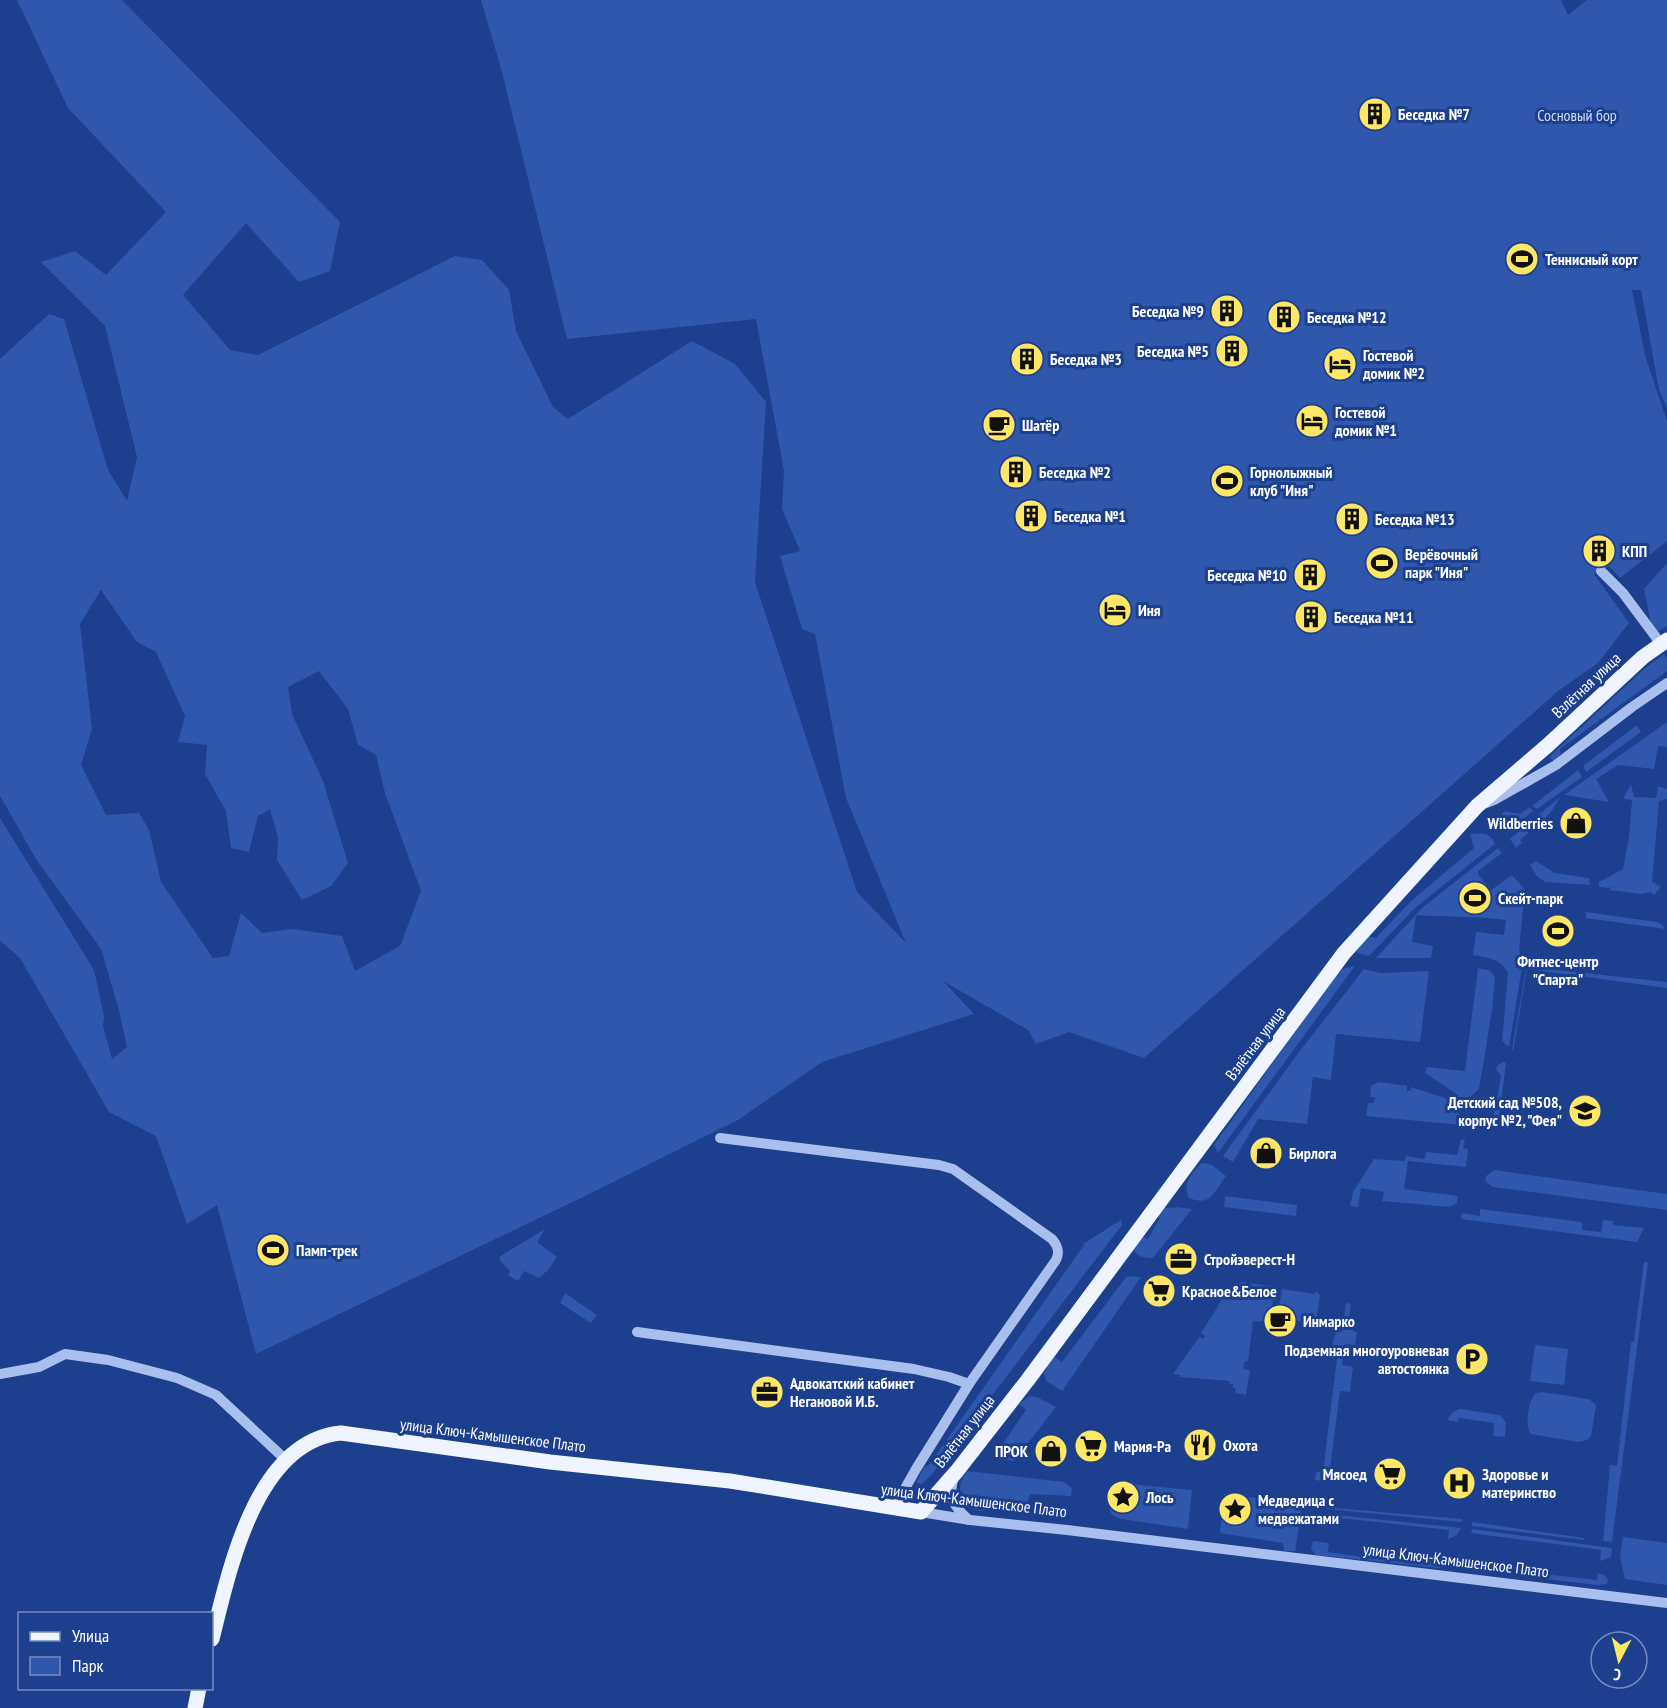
<svg xmlns="http://www.w3.org/2000/svg" width="1667" height="1708" viewBox="0 0 1667 1708" font-family="'PT Sans Narrow',sans-serif">
  <style>
    .green { fill: #2f57ac; fill-rule: evenodd }
    .lines { fill: none; stroke-linecap: round; stroke-linejoin: round }
    .minor { stroke: #a9bfed; stroke-width: 10 }
    .major { stroke: #f0f4ff; stroke-width: 15 }
    .labels { text-anchor: middle; dominant-baseline: central; stroke-width: 6; stroke-linejoin: round; paint-order: stroke }
    .poi-label { font-size: 16px; font-weight: bold; fill: #fff; stroke: #1c3f8e; text-anchor: start }
    .park-label { font-size: 16px; fill: #cfddfa; stroke: #1c3f8e }
    .street-label { font-size: 16px; fill: #fff; stroke: #1c3f8e }
  </style>
  <rect width="100%" height="100%" fill="#1c3f8e"/>
  <!-- green -->
  <g class="green">
    <path d="M17 0H122L340 222 330 271 299 282 246 223 183 295 230 350 258 355 455 256 482 260 509 290 516 331 553 407 568 419 692 341 735 364 766 402 755 582 857 892 906 943 846 798 815 634 802 629 780 556 800 551 782 509 784 471 756 319 567 339 502 72 481 0H1561L1568 15 1587 0H1667V408L1659 390 1641 290H1632L1645 355 1667 421V541L1620 578 1609 566 1594 574 1629 623 1598 663 1558 691 1144 1058 1069 1032 1036 1044 1028 1030 943 981 974 1014 822 1062 738 1120 583 1197 256 1354 217 1205 187 1224 156 1136 109 1112 20 958 0 941V818L94 970 104 1016 103 1026 112 1059 127 1047 119 1010 101 949 36 859 0 796V359L49 314 64 319 108 470 127 501 137 457 105 326 41 262 75 251 106 275 166 212 68 108ZM101 590 137 642 156 652 185 716 178 742 207 745 205 774 226 811 231 848 249 852 258 816 270 809 278 837 277 860 302 900 331 886 348 863 323 781 292 714 288 687 319 671 348 709 358 745 376 755 385 793 421 891 400 946 355 971 342 936 292 929 262 933 241 913 229 956 213 958 161 882 149 830 139 813 106 815 81 765 92 729 80 624Z"/>
    <path d="M1667 563V626L1653 634 1644 589Z"/>
    <path d="M1664 654 1667 659V671L1560 749 1561 761H1554L1550 758 1552 754 1642 671Z"/>
    <path d="M1667 722V747L1658 746 1654 769 1618 765 1596 779 1609 802 1564 795Z"/>
    <path d="M1637 725 1641 732 1586 772 1583 766Z"/>
    <path d="M1578 770 1582 777 1537 809 1532 806Z"/>
    <path d="M1631 784 1634 797 1656 798 1658 786 1667 789V799L1659 801 1652 882 1661 887 1654 895 1651 892 1641 894 1609 890 1612 887 1608 888 1599 887V882L1623 869 1629 837 1632 800 1623 799Z"/>
    <path d="M1560 797C1551 816 1538 825 1520 840L1522 843 1516 848 1510 839Z"/>
    <path d="M1530 807 1533 811 1506 833 1501 823 1502 813 1505 811 1520 814Z"/>
    <path d="M1470 834C1481 833 1491 832 1495 844L1415 908 1369 956 1358 953 1354 949 1363 935 1376 938 1411 901 1474 848Z"/>
    <path d="M1498 848 1502 853 1478 871V874L1491 890 1512 875 1525 890 1519 950 1523 961 1509 1047 1502 1041 1508 973C1500 958 1488 958 1473 955L1476 932 1504 935 1506 920C1476 916 1446 917 1416 915L1412 942 1433 946 1431 958H1376L1422 908Z"/>
    <path d="M1536 861 1555 873 1589 878 1590 885 1545 882 1537 876 1530 865Z"/>
    <path d="M1586 912 1657 922 1662 924 1665 929 1586 918Z"/>
    <path d="M1530 964 1539 968 1667 982V988L1527 969 1513 1052 1512 1049 1526 969Z"/>
    <path d="M1355 966 1218 1153 1214 1145 1336 975 1342 969Z"/>
    <path d="M1478 968 1491 971 1495 978 1492 1010 1484 1060 1479 1089 1466 1101 1468 1104 1465 1105 1455 1093 1425 1073 1427 1067 1465 1071Z"/>
    <path d="M1364 969 1380 973 1429 971 1420 1042 1336 1034 1331 1080 1313 1077 1307 1124 1258 1119 1233 1162 1223 1156 1299 1052Z"/>
    <path d="M1503 1062 1506 1063 1498 1127 1492 1125 1501 1076 1496 1069 1498 1065Z"/>
    <path d="M1379 1082 1407 1086V1091H1411V1087L1445 1098 1465 1121 1461 1125 1366 1116 1368 1103H1374L1375 1097H1370L1371 1086Z"/>
    <path d="M1461 1139 1465 1140 1463 1148 1468 1149 1466 1167 1408 1161 1404 1189 1458 1196 1457 1203 1449 1207 1382 1201 1384 1192 1361 1188 1358 1207 1350 1206 1353 1192 1374 1159 1405 1161 1406 1156 1425 1159 1426 1152 1457 1155Z"/>
    <path d="M1205 1163 1212 1165 1226 1176C1214 1192 1211 1207 1189 1198 1182 1183 1191 1176 1200 1164Z"/>
    <path d="M1494 1170 1667 1194V1210L1493 1187 1485 1181 1486 1176Z"/>
    <path d="M1225 1196 1297 1205 1296 1216 1224 1207Z"/>
    <path d="M1177 1207 1192 1209 1153 1258C1141 1258 1136 1256 1131 1245L1137 1234 1148 1239 1160 1218 1154 1212 1156 1209Z"/>
    <path d="M1480 1209 1582 1222V1230L1601 1232 1603 1220 1613 1221V1225L1644 1228 1637 1242 1461 1219 1462 1213 1480 1216Z"/>
    <path d="M1121 1220 1122 1225 933 1473 922 1484 916 1483 924 1467 929 1465 1084 1245 1083 1244Z"/>
    <path d="M545 1229 537 1242 557 1257 548 1270 539 1278 524 1271 518 1281 508 1275 510 1271 501 1262 499 1257Z"/>
    <path d="M1644 1262H1648L1612 1542 1603 1541 1610 1465 1617 1466 1631 1342 1634 1341Z"/>
    <path d="M1127 1276 1141 1277 1062 1391 1046 1381 1044 1373 1053 1356 1062 1362Z"/>
    <path d="M1241 1282 1275 1287 1270 1322 1253 1321 1248 1361H1245L1243 1369 1250 1370 1246 1395 1235 1393 1236 1388H1233V1384H1230L1229 1381 1179 1377 1180 1375 1173 1374 1199 1337 1204 1339 1205 1336 1201 1333 1228 1290Z"/>
    <path d="M1282 1289 1315 1294 1316 1291 1320 1295 1317 1317 1308 1322 1284 1319 1285 1315 1278 1314Z"/>
    <path d="M565 1293 597 1315 591 1323 560 1303Z"/>
    <path d="M1346 1303 1351 1304 1348 1324 1353 1325V1331L1357 1332 1355 1345 1345 1344 1342 1365 1353 1367 1350 1392 1340 1391 1329 1477 1340 1479 1336 1483 1315 1480 1316 1472H1323L1338 1350 1331 1349 1336 1332H1342Z"/>
    <path d="M1535 1345 1568 1349 1564 1385 1530 1381Z"/>
    <path d="M1542 1392 1589 1399 1596 1405 1591 1436 1587 1440 1579 1442 1530 1434C1525 1423 1528 1401 1536 1393Z"/>
    <path d="M1030 1396 1037 1397 1056 1407 1014 1461 993 1458 1026 1410 1019 1404Z"/>
    <path d="M1460 1409 1500 1415 1506 1423 1505 1437 1493 1436 1494 1423 1459 1418 1458 1422 1447 1420 1453 1412Z"/>
    <path d="M967 1471 1064 1482 1072 1488 1071 1496 1030 1494 1025 1510 985 1505V1511C960 1512 953 1489 967 1471Z"/>
    <path d="M1118 1483 1192 1490 1188 1529 1121 1519 1112 1515C1106 1504 1109 1492 1118 1483Z"/>
    <path d="M1224 1494 1302 1504 1295 1551H1284L1283 1543 1220 1533Z"/>
    <path d="M1323 1507 1462 1519V1522L1316 1508Z"/>
    <path d="M1317 1513 1461 1528 1457 1535 1448 1539 1449 1530 1331 1517 1330 1527 1316 1524 1314 1519Z"/>
    <path d="M1472 1522 1584 1538V1540L1472 1526Z"/>
    <path d="M1472 1529 1612 1548 1611 1557 1600 1561 1601 1550 1471 1533Z"/>
    <path d="M1623 1537 1667 1543V1585L1625 1579 1620 1557Z"/>
    <path d="M1313 1541 1329 1543 1328 1552 1376 1559 1377 1552 1451 1560C1448 1567 1444 1568 1438 1568L1316 1555 1311 1549Z"/>
    <path d="M1474 1566 1597 1580 1598 1573 1604 1575 1608 1579 1607 1584 1598 1585 1473 1571Z"/>
  </g>
  <g class="lines">
    <!-- minor -->
    <g class="minor">
      <path d="M1601 571 1623 593 1661 644"/>
      <path d="M1486 803 1496 799 1556 765 1632 707 1667 683"/>
      <path d="M720 1138 939 1165 953 1169 1052 1239C1058 1246 1060 1252 1056 1260L969 1384 916 1469 894 1508"/>
      <path d="M637 1332 914 1369 949 1377 969 1384"/>
      <path d="M0 1374 39 1367 65 1354 108 1360 177 1378 216 1395 286 1460"/>
      <path d="M954 1477C947 1497 954 1507 969 1520"/>
      <path d="M921 1512 970 1520 1067 1530 1667 1603"/>
    </g>
    <!-- major -->
    <g class="major">
      <path d="M212 1639C229 1572 255 1441 341 1433L550 1462 730 1481 921 1512 957 1471 1027 1381 1344 953 1477 806 1548 745 1643 657 1667 640"/>
      <path d="M195 1708 199 1688"/>
    </g>
  </g>
  <!-- icons -->
  <defs>
    <symbol id="building-disc" viewBox="-11 -11 22 22"><circle r="9.5" fill="#fee667" stroke="#1c3f8e"/><path d="M-4-6H4V6H1V3H-1V6H-4ZM-2.5-4.3h1.7v1.8h-1.7ZM.8-4.3h1.7v1.8H.8ZM-2.5-1h1.7V.8h-1.7ZM.8-1h1.7V.8H.8Z" fill="#111"/></symbol>
    <symbol id="stadium-disc" viewBox="-11 -11 22 22"><circle r="9.5" fill="#fee667" stroke="#1c3f8e"/><path d="M0-5a6.5 5 0 1 0 0 10a6.5 5 0 1 0 0-10ZM-3.5-1.8h7v3.6h-7Z" fill="#111"/></symbol>
    <symbol id="hotel-disc" viewBox="-11 -11 22 22"><circle r="9.5" fill="#fee667" stroke="#1c3f8e"/><path d="M-6-4.5h1.5V1H6V5H4.5V3h-9V5H-6ZM-4 0a1.8 1.8 0 1 1 3.6 0ZM.5 0V-2.5h3Q6-2.5 6 0Z" fill="#111"/></symbol>
    <symbol id="cafe-disc" viewBox="-11 -11 22 22"><circle r="9.5" fill="#fee667" stroke="#1c3f8e"/><path d="M-5.5-4.5H6V0H3Q3 3.5 0 3.5H-2.5Q-5.5 3.5-5.5 0ZM3-3.2v2h1.7v-2ZM-6 4.5H4V6H-6Z" fill="#111"/></symbol>
    <symbol id="shop-disc" viewBox="-11 -11 22 22"><circle r="9.5" fill="#fee667" stroke="#1c3f8e"/><path d="M-5-2.5h2.3a2.7 3.5 0 0 1 5.4 0H5L5.5 6h-11ZM-1.5-2.5h3a1.5 2.3 0 0 0-3 0Z" fill="#111"/></symbol>
    <symbol id="school-disc" viewBox="-11 -11 22 22"><circle r="9.5" fill="#fee667" stroke="#1c3f8e"/><path d="M0-5L7-2L0 1L-7-2ZM-4 1L0 2.5L4 1V4Q0 6-4 4Z" fill="#111"/></symbol>
    <symbol id="office-disc" viewBox="-11 -11 22 22"><circle r="9.5" fill="#fee667" stroke="#1c3f8e"/><path d="M-6-3h4V-5.5h4V-3h4V5H-6ZM-1-4.5V-3h2v-1.5ZM-6 0V1H6V0Z" fill="#111"/></symbol>
    <symbol id="supermarket-disc" viewBox="-11 -11 22 22"><circle r="9.5" fill="#fee667" stroke="#1c3f8e"/><path d="M-6-5.5h2.5l.6 2H6L4.5 2H-2.5L-4.4-4H-6ZM-1.5 3.2a1.3 1.3 0 1 0 .1 0ZM3 3.2a1.3 1.3 0 1 0 .1 0Z" fill="#111"/></symbol>
    <symbol id="parking-disc" viewBox="-11 -11 22 22"><circle r="9.5" fill="#fee667" stroke="#1c3f8e"/><path d="M-3.5-5.5H1a3.5 3.5 0 0 1 0 7H-1V5.5H-3.5ZM-1-3.4V-.6H.8a1.4 1.4 0 0 0 0-2.8Z" fill="#111"/></symbol>
    <symbol id="restaurant-disc" viewBox="-11 -11 22 22"><circle r="9.5" fill="#fee667" stroke="#1c3f8e"/><path d="M-5-6h1v4h1v-4h1v4h1v-4h1v5L-1.5 .5V6h-2V.5L-5-1ZM5-6V6H3V1.5H1.5Q1.5-4 5-6Z" fill="#111"/></symbol>
    <symbol id="hospital-disc" viewBox="-11 -11 22 22"><circle r="9.5" fill="#fee667" stroke="#1c3f8e"/><path d="M-5-5h3v3.5h4V-5h3V5h-3V1.5h-4V5h-3Z" fill="#111"/></symbol>
    <symbol id="sight-disc" viewBox="-11 -11 22 22"><circle r="9.5" fill="#fee667" stroke="#1c3f8e"/><path d="M0-6L1.8-2.2L6-1.7L2.9 1.2L3.7 5.4L0 3.3L-3.7 5.4L-2.9 1.2L-6-1.7L-1.8-2.2Z" fill="#111"/></symbol>
  </defs>
  <g fill-rule="evenodd">
    <use href="#building-disc" x="1356" y="95" width="38" height="38"/>
    <use href="#stadium-disc" x="1503" y="240" width="38" height="38"/>
    <use href="#building-disc" x="1208" y="292" width="38" height="38"/>
    <use href="#building-disc" x="1265" y="298" width="38" height="38"/>
    <use href="#building-disc" x="1213" y="332" width="38" height="38"/>
    <use href="#building-disc" x="1008" y="340" width="38" height="38"/>
    <use href="#hotel-disc" x="1321" y="345" width="38" height="38"/>
    <use href="#hotel-disc" x="1293" y="402" width="38" height="38"/>
    <use href="#cafe-disc" x="980" y="406" width="38" height="38"/>
    <use href="#building-disc" x="997" y="453" width="38" height="38"/>
    <use href="#stadium-disc" x="1208" y="462" width="38" height="38"/>
    <use href="#building-disc" x="1012" y="497" width="38" height="38"/>
    <use href="#building-disc" x="1333" y="500" width="38" height="38"/>
    <use href="#building-disc" x="1580" y="532" width="38" height="38"/>
    <use href="#stadium-disc" x="1363" y="544" width="38" height="38"/>
    <use href="#building-disc" x="1291" y="556" width="38" height="38"/>
    <use href="#hotel-disc" x="1096" y="591" width="38" height="38"/>
    <use href="#building-disc" x="1292" y="598" width="38" height="38"/>
    <use href="#shop-disc" x="1557" y="804" width="38" height="38"/>
    <use href="#stadium-disc" x="1456" y="879" width="38" height="38"/>
    <use href="#stadium-disc" x="1539" y="912" width="38" height="38"/>
    <use href="#school-disc" x="1566" y="1092" width="38" height="38"/>
    <use href="#shop-disc" x="1247" y="1134" width="38" height="38"/>
    <use href="#stadium-disc" x="254" y="1231" width="38" height="38"/>
    <use href="#office-disc" x="1162" y="1240" width="38" height="38"/>
    <use href="#supermarket-disc" x="1140" y="1272" width="38" height="38"/>
    <use href="#cafe-disc" x="1261" y="1302" width="38" height="38"/>
    <use href="#parking-disc" x="1453" y="1340" width="38" height="38"/>
    <use href="#office-disc" x="748" y="1373" width="38" height="38"/>
    <use href="#restaurant-disc" x="1181" y="1426" width="38" height="38"/>
    <use href="#supermarket-disc" x="1072" y="1427" width="38" height="38"/>
    <use href="#shop-disc" x="1032" y="1432" width="38" height="38"/>
    <use href="#supermarket-disc" x="1371" y="1455" width="38" height="38"/>
    <use href="#hospital-disc" x="1440" y="1464" width="38" height="38"/>
    <use href="#sight-disc" x="1104" y="1478" width="38" height="38"/>
    <use href="#sight-disc" x="1216" y="1490" width="38" height="38"/>
  </g>
  <g class="labels">
    <!-- poi labels -->
    <g class="poi-label">
      <text x="1398" y="114">Беседка №7</text>
      <text x="1545" y="259">Теннисный корт</text>
      <text x="1204" y="311" text-anchor="end">Беседка №9</text>
      <text x="1307" y="317">Беседка №12</text>
      <text x="1209" y="351" text-anchor="end">Беседка №5</text>
      <text x="1363" y="355">Гостевой<tspan x="1363" dy="18">домик №2</tspan></text>
      <text x="1050" y="359">Беседка №3</text>
      <text x="1335" y="412">Гостевой<tspan x="1335" dy="18">домик №1</tspan></text>
      <text x="1022" y="425">Шатёр</text>
      <text x="1039" y="472">Беседка №2</text>
      <text x="1250" y="472">Горнолыжный<tspan x="1250" dy="18">клуб "Иня"</tspan></text>
      <text x="1054" y="516">Беседка №1</text>
      <text x="1375" y="519">Беседка №13</text>
      <text x="1622" y="551">КПП</text>
      <text x="1405" y="554">Верёвочный<tspan x="1405" dy="18">парк "Иня"</tspan></text>
      <text x="1287" y="575" text-anchor="end">Беседка №10</text>
      <text x="1138" y="610">Иня</text>
      <text x="1334" y="617">Беседка №11</text>
      <text x="1553" y="823" text-anchor="end">Wildberries</text>
      <text x="1498" y="898">Скейт-парк</text>
      <text x="1558" y="961" text-anchor="middle">Фитнес-центр<tspan x="1558" dy="18">"Спарта"</tspan></text>
      <text x="1562" y="1102" text-anchor="end">Детский сад №508,<tspan x="1562" dy="18">корпус №2, "Фея"</tspan></text>
      <text x="1289" y="1153">Бирлога</text>
      <text x="296" y="1250">Памп-трек</text>
      <text x="1204" y="1259">Стройэверест-Н</text>
      <text x="1182" y="1291">Красное&amp;Белое</text>
      <text x="1303" y="1321">Инмарко</text>
      <text x="1449" y="1350" text-anchor="end">Подземная многоуровневая<tspan x="1449" dy="18">автостоянка</tspan></text>
      <text x="790" y="1383">Адвокатский кабинет<tspan x="790" dy="18">Негановой И.Б.</tspan></text>
      <text x="1223" y="1445">Охота</text>
      <text x="1114" y="1446">Мария-Ра</text>
      <text x="1028" y="1451" text-anchor="end">ПРОК</text>
      <text x="1367" y="1474" text-anchor="end">Мясоед</text>
      <text x="1482" y="1474">Здоровье и<tspan x="1482" dy="18">материнство</tspan></text>
      <text x="1146" y="1497">Лось</text>
      <text x="1258" y="1500">Медведица с<tspan x="1258" dy="18">медвежатами</tspan></text>
    </g>
    <!-- park labels -->
    <g class="park-label">
      <text x="1577" y="115">Сосновый бор</text>
    </g>
    <!-- street labels -->
    <g class="street-label">
      <text transform="translate(1586 685) rotate(-43)">Взлётная улица</text>
      <text transform="translate(1255 1043) rotate(-53)">Взлётная улица</text>
      <text transform="translate(964 1431) rotate(-52)">Взлётная улица</text>
      <text transform="translate(493 1435) rotate(7)">улица Ключ-Камышенское Плато</text>
      <text transform="translate(974 1500) rotate(7)">улица Ключ-Камышенское Плато</text>
      <text transform="translate(1456 1560) rotate(7)">улица Ключ-Камышенское Плато</text>
    </g>
  </g>
  <!-- legend -->
  <rect x="18" y="1612" width="195" height="78" fill="#1c3f8e" stroke="#778cbb" stroke-width="1.5"/>
  <rect x="30" y="1632" width="30" height="9" fill="#f0f4ff" stroke="#778cbb" stroke-width="1.5"/>
  <text x="72" y="1642" font-size="18" fill="#ffffff">Улица</text>
  <rect x="30" y="1657" width="30" height="18" fill="#2f57ac" stroke="#778cbb" stroke-width="1.5"/>
  <text x="72" y="1672" font-size="18" fill="#ffffff">Парк</text>
  <!-- north arrow -->
  <g transform="translate(1619 1660) rotate(187)"><circle r="28" fill="#1c3f8e" stroke="#778cbb" stroke-width="1.5"/>
  <path d="M0-4.5L10 22L0 15L-10 22Z" fill="#fee667"/>
  <text y="-9" font-size="16" font-weight="bold" text-anchor="middle" fill="#ffffff">С</text>
  </g>
</svg>
